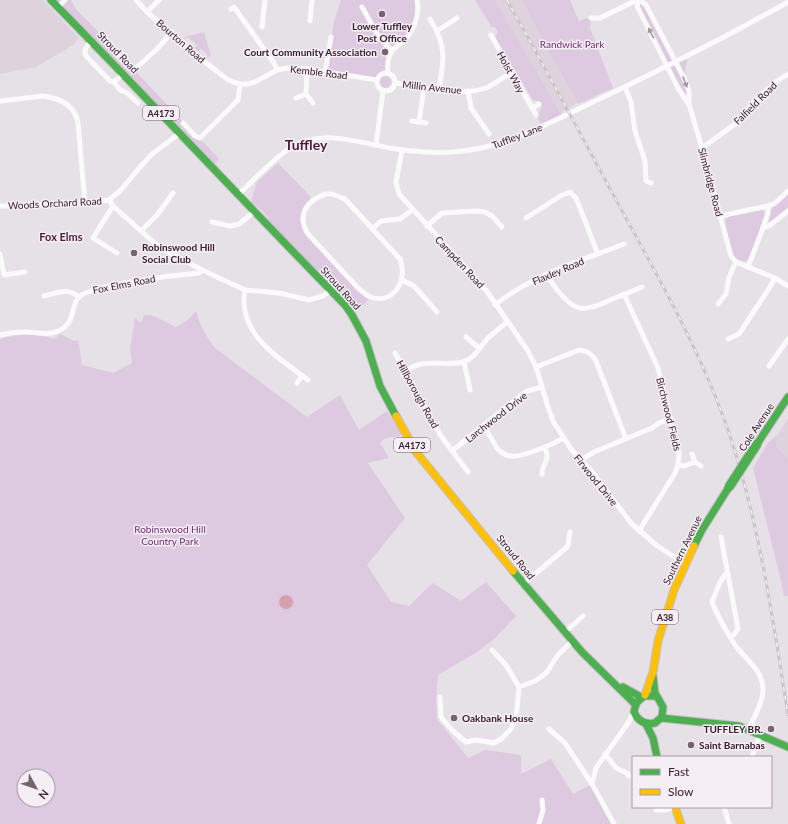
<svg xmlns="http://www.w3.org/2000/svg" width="788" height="824" viewBox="0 0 788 824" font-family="Lato,sans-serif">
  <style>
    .built { fill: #ded3dc }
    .green { fill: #ddc9e0; fill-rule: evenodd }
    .water { fill: #d6a1af }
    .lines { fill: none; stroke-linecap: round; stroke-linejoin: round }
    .fast-casing { stroke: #c6bdc4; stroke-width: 9 }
    .slow-casing { stroke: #c6bdc4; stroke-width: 9 }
    .street { stroke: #fbfafb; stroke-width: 5 }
    .fast { stroke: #4caf50; stroke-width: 7 }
    .slow { stroke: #ffc107; stroke-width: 7 }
    .rail-casing { stroke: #c9c5c8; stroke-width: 3 }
    .rail { stroke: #f6eef5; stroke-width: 1.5; stroke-dasharray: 4.5; stroke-linecap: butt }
    .fast-bridge-casing { stroke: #c3bbc1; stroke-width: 11; stroke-linecap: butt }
    .fast-bridge { stroke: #4caf50; stroke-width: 9 }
    .oneway { fill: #a398a0 }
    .poi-dot { fill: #756470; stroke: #f6eef5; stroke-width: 1.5 }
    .labels { text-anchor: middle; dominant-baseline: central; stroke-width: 3; stroke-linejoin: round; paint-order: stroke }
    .shield { fill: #f6eef5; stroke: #715e6b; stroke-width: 1 }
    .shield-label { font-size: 9px; font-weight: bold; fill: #382030 }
    .poi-label { font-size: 10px; font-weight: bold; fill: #382030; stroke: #f6eef5; text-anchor: start }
    .street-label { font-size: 10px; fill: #382030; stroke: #f6eef5 }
    .park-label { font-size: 10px; fill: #6d2b6e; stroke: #f6eef5 }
    .neighbourhood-label { font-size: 11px; font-weight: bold; fill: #4a1c3a; stroke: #f6eef5 }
    .district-label { font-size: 14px; font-weight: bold; fill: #4a1c3a; stroke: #f6eef5 }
  </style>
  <rect width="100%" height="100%" fill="#e6e1e6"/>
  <!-- built -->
  <g class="built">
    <path d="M0 0H43L79 38 73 45 36 67 0 74Z"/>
    <path d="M495 0H522L546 47 577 103 561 113Z"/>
    <path d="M788 418V459L776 446 778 434Z"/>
  </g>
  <!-- green -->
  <g class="green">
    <path d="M51 0H71L76 9 120 54 134 70 219 159 212 167Z"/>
    <path d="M341 0H417L414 27 392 51 388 73 380 75 377 80 325 73 334 22Z"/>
    <path d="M475 0H495L563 117 542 127 539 120 536 115 539 114 542 105 539 101 533 100 495 38 498 32 495 27H490V24Z"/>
    <path d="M522 0H570L579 22 583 19 591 18 590 28 613 88 578 104 546 47Z"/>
    <path d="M639 0 646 5 675 61 688 55 684 78 689 104 637 6Z"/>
    <path d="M204 32 211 56 208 57 207 59 206 58 208 55 201 49 198 51 194 48 197 45 187 37 184 40 183 39 187 36Z"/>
    <circle cx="385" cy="82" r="6"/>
    <path d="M278 163 311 197 305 209V229L359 289 371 297 356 312C351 302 345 296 336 291L270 223C268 213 259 208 251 202L257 182Z"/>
    <path d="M788 193V208L772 222H769C767 210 780 201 788 193Z"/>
    <path d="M761 210 763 211 765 214 750 258 746 261C739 261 736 260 733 254L724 222 729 216Z"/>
    <path d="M196 311C200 326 206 336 215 348L307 417 340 395 359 430 387 411 402 435C392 439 385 435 380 444L382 446 389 458 368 463 405 518 367 565 391 602 409 606 433 583 461 601 486 582 516 616 495 638 477 652 438 675 436 700 437 719 468 758 486 750 521 755V774L551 759 573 794 592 784 614 824H0V339C18 334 36 333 54 339L60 334 74 341 78 340 82 365 113 373 132 363 130 349 135 318 141 323 144 315 154 316 176 327 189 319ZM24 776H48V800H24Z"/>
    <path d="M778 434 776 446 788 459V596H784L782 585 753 468 768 443Z"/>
  </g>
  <!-- water -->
  <circle class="water" cx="286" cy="602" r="7"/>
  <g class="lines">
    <defs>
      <g id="fast">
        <path d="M51 0C150 101 246 204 345 305L352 315 366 341 380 386 396 416"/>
        <path d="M757 444 788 397"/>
        <path d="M694 546 702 530 729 487"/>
        <path d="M513 571 582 652 636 705"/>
        <path d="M653 676 655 693 663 707 662 717 655 723C645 725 638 721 634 712L636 703 644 696H656"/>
        <path d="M623 687 641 697"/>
        <path d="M661 718 739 726 788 747"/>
        <path d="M646 724 653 738 657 757"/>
      </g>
      <g id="slow">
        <path d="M396 416 416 452 513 571"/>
        <path d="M645 695 653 672 658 641 674 590 694 546"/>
        <path d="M675 807 681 824"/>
      </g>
    </defs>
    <!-- fast casing -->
    <use href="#fast" class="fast-casing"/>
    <!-- slow casing -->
    <use href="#slow" class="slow-casing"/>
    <!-- street -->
    <g class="street">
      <path d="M136 0 147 12 205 62 227 79 233 82 240 84H248L255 82 277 70 287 68 307 69 377 80"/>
      <path d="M639 0 637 6 678 88 688 103"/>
      <path d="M640 0 646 5 684 78 689 91V104L702 148 731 256 736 262 775 278 788 286"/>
      <path d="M58 7 65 0"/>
      <path d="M362 7 379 37 392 51"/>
      <path d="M231 9 234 7 274 63 277 70"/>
      <path d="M147 12 159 0"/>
      <path d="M591 18H600L637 0"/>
      <path d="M430 19C447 46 444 60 439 89"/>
      <path d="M310 21 312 0"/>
      <path d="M262 27 265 0"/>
      <path d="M437 31 457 18"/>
      <path d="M491 35 536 115"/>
      <path d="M92 41C87 46 83 49 86 56L110 81 114 82 120 90 127 93 138 103"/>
      <path d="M110 47 129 68 134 70 158 48 172 32"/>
      <path d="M307 69 306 94 313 103"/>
      <circle cx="386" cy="82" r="9"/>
      <path d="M325 73 331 37"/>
      <path d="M388 73C387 65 387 58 392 51 395 47 400 44 404 41 414 30 420 15 417 0"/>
      <path d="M114 82 123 74"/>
      <path d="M395 83C422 87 462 98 488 87 496 83 504 77 512 72"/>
      <path d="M625 87 631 102 635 131 645 161 646 181 651 183"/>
      <path d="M468 91 471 108 489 134"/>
      <path d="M296 98 306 94"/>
      <path d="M0 101 43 96C59 98 75 105 78 123L85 203"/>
      <path d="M532 108 539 104"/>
      <path d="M412 121 426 123"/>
      <path d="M419 122 424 87"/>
      <path d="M183 123 195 136 200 138 238 100 240 84"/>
      <path d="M376 145 383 91"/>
      <path d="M702 148 739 121 755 100 777 81 788 74"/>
      <path d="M402 150 396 182 399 194 486 290 528 351 536 367 548 407 553 421 571 449 593 473 631 523 656 545 685 564"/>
      <path d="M326 194H332L345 199 400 259C408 280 394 305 370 297 366 295 363 292 359 289L308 234C296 215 307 200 326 194Z"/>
      <path d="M238 195C254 180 272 160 290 148 325 126 366 146 403 150 433 154 463 154 493 145 534 133 571 112 610 94 670 65 730 35 788 2"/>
      <path d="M109 200 113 206 159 247 202 270 245 290 279 293 309 300 323 296 330 290"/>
      <path d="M0 206 67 204 109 200 120 191 140 167 152 154 180 133"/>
      <path d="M113 206 93 238 117 253"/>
      <path d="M720 216 768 206 775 203 788 191"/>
      <path d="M526 218 562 195 570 192 576 198 598 254"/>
      <path d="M212 222 230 226 239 224 255 211"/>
      <path d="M427 226 442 213 476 211 485 212 492 216 502 227"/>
      <path d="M763 228 768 213V206"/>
      <path d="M372 229 381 221 400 219 412 210"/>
      <path d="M141 231 157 215 173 193"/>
      <path d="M0 254 4 275 25 272"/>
      <path d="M748 267 763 228 769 226 788 211"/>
      <path d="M546 274C553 285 567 306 580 308 586 309 591 307 596 306L642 287"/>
      <path d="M402 280 414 286 437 312"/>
      <path d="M245 290C237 334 278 357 308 380"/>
      <path d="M624 294 658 368 679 453 678 465 675 473 639 531"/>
      <path d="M44 296C57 293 67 287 79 297"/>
      <path d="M718 304 726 294 729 277 736 262"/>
      <path d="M495 305C532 275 580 261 624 244"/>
      <path d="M0 335C8 333 16 332 24 332 36 332 47 336 58 331 77 323 70 305 79 297 93 284 177 275 199 273L202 270"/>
      <path d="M466 337 479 348"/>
      <path d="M728 339 739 334 770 287 775 278"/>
      <path d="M395 353 441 436 468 472"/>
      <path d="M464 362 470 390"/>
      <path d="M769 366 788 339"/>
      <path d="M536 367 579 350C588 351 591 353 596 361L626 439"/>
      <path d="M406 371C424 357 444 367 463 362 474 359 481 346 488 338 494 333 501 327 507 322"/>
      <path d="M297 383 302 376"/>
      <path d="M484 426 497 448C500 452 506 456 511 456 521 458 554 444 563 438"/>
      <path d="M452 451 520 396 527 391 542 387"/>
      <path d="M692 454 695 462 701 466"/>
      <path d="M581 460 594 452 652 428 659 423 671 418"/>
      <path d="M678 465 684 466 695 462"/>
      <path d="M542 474C542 462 551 462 545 448"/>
      <path d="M721 537 738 629 731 638"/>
      <path d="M727 572 720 582 712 602C718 617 726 631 735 645 745 659 763 670 763 689 763 703 754 717 748 730"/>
      <path d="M523 584 566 548 568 545 570 532"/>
      <path d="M565 632 583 616"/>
      <path d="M492 650 506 665 519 687"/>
      <path d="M440 697 441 717 452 730 466 742 476 740 494 743 501 739 510 730 516 719 519 687 535 681 541 677 547 672 557 656 572 641"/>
      <path d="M549 729 565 743 592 784"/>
      <path d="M605 754 616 768 627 773 629 776"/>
      <path d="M752 757 760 735"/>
      <path d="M724 807 729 824"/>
      <path d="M656 810H665L675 807"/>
      <path d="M539 824 543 810 542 800"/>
      <path d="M614 824 592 784 596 768 628 723 634 712"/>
    </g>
    <!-- fast -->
    <use href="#fast" class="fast"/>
    <!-- slow -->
    <use href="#slow" class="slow"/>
    <defs>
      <path id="rail" d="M507 0C546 69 583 139 621 209 661 282 702 354 729 433 760 525 773 621 788 715"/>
    </defs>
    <!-- rail casing -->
    <use href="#rail" class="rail-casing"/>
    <!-- rail -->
    <use href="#rail" class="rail"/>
    <defs>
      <path id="fast-bridge" d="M729 487 757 444"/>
    </defs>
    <!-- fast-bridge casing -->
    <use href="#fast-bridge" class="fast-bridge-casing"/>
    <!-- fast-bridge -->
    <use href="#fast-bridge" class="fast-bridge"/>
  </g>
  <!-- one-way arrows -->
  <defs><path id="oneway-solid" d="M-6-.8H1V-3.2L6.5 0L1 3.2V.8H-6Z"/></defs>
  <g class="oneway">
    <use href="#oneway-solid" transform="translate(651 33) rotate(-117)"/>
    <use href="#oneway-solid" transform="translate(685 82) rotate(69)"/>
  </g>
  <!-- markers -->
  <g class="poi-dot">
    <circle cx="382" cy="14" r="4"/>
    <circle cx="385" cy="52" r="4"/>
    <circle cx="134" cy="253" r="4"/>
    <circle cx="454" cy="718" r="4"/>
    <circle cx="771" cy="729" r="4"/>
    <circle cx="691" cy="745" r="4"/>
  </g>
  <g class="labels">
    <!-- shield labels -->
    <g class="shield">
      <rect x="143" y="106" width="36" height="14" rx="3"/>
      <rect x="394" y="438" width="36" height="14" rx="3"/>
      <rect x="652" y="610" width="26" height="14" rx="3"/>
    </g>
    <g class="shield-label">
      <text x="161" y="113">A4173</text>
      <text x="412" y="445">A4173</text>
      <text x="665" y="617">A38</text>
    </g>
    <!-- poi labels -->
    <g class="poi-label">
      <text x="382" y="26" text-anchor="middle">Lower Tuffley<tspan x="382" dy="12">Post Office</tspan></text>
      <text x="377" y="52" text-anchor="end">Court Community Association</text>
      <text x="142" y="247">Robinswood Hill<tspan x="142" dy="12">Social Club</tspan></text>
      <text x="462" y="718">Oakbank House</text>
      <text x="763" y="729" text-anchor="end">TUFFLEY BR.</text>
      <text x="699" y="745">Saint Barnabas</text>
    </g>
    <!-- street labels -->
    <g class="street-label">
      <text transform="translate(181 41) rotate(41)">Bourton Road</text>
      <text transform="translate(118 52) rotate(46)">Stroud Road</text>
      <text transform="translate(319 72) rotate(7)">Kemble Road</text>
      <text transform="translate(511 72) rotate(61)">Holst Way</text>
      <text transform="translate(432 87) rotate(6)">Millin Avenue</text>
      <text transform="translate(755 103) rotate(-45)">Falfield Road</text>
      <text transform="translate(517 136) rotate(-21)">Tuffley Lane</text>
      <text transform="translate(711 182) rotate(75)">Slimbridge Road</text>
      <text transform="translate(55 203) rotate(-3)">Woods Orchard Road</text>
      <text transform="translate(460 262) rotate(47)">Campden Road</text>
      <text transform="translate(558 271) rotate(-23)">Flaxley Road</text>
      <text transform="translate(124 284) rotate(-11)">Fox Elms Road</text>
      <text transform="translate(341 288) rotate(48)">Stroud Road</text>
      <text transform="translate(418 394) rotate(61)">Hillborough Road</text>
      <text transform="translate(669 414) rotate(76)">Birchwood Fields</text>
      <text transform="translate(496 417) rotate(-38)">Larchwood Drive</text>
      <text transform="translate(756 427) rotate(-57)">Cole Avenue</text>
      <text transform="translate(596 480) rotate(51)">Firwood Drive</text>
      <text transform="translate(682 550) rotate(-64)">Southern Avenue</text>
      <text transform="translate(516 557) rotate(51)">Stroud Road</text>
    </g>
    <!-- park labels -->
    <g class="park-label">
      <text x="572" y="44">Randwick Park</text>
      <text x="170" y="529">Robinswood Hill<tspan x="170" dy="12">Country Park</tspan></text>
    </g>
    <!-- neighbourhood labels -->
    <g class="neighbourhood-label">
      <text x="61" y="236">Fox Elms</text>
    </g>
    <!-- district labels -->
    <g class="district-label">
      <text x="306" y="144">Tuffley</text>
    </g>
  </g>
  <!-- legend -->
  <rect x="632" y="756" width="140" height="52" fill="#f6eef5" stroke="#aa9ca6"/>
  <rect x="640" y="769" width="20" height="6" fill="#4caf50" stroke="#aa9ca6"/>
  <text x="668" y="776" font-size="12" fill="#382030">Fast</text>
  <rect x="640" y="789" width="20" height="6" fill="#ffc107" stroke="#aa9ca6"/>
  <text x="668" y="796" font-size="12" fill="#382030">Slow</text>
  <!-- north arrow -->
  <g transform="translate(36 788) rotate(130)"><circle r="19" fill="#f6eef5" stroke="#aa9ca6"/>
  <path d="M0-3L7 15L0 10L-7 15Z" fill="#756470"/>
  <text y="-6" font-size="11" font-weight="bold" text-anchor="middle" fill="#382030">N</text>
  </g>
</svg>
